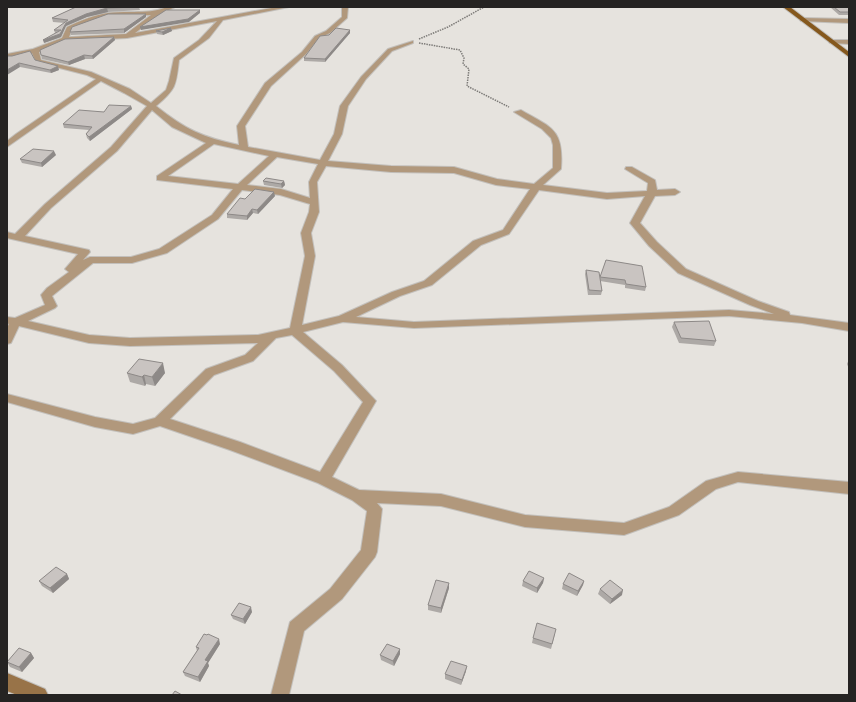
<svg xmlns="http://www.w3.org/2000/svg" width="856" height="702" viewBox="0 0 856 702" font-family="'Nunito Sans',sans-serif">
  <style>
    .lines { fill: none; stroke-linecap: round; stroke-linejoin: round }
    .street-casing { stroke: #c3c0bc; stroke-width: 2 }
    .secondary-casing { stroke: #c3c0bc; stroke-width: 2 }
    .primary-casing { stroke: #c3c0bc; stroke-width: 2 }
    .path { stroke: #7d7b78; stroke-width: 1.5; stroke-dasharray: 1.5 1; stroke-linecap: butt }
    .street { fill: #b1987c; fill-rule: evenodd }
    .secondary { fill: #987348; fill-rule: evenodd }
    .primary { fill: #85581d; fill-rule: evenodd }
    .wall { fill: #ada9a6 }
    .shaded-wall { fill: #8d8987 }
    .building { fill: #c9c4c1; stroke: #8d8987 }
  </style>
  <rect width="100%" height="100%" fill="#e6e3de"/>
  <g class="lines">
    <defs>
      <g id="street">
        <path d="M167 7H175L160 14 135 33 277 7H289L223 20 209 38 179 60C176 86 176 89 156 106 186 130 202 137 239 145L237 126 265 83 302 52 315 36 326 31 342 17V7H348L347 18 330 33 319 38 306 54 271 86 245 126 248 147 320 160 334 134 340 106 361 77 388 49 413 41V43L392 51 366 79 348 106 342 134 328 161 391 166 454 167 497 179 534 184 553 168V145L551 138 542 129 514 112 521 110C552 128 564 129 561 169L543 185 607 193 647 191 648 183 625 169 626 167H632L655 180 657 190 675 189 680 192 675 195 655 196 640 223 657 242 686 269 758 301 789 312 790 315 849 323V331L802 323 729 316 414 328 343 322 303 332 342 365 376 401 332 477 359 490 441 494 525 515 624 523 669 507 706 481 738 472 849 482V494L738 482 716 489 679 515 624 535 525 527 441 506 377 503 382 509 377 552 375 557 342 599 304 631 289 695H271L290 622 330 589 361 550 367 511 352 500 318 483 230 450 160 426 133 434 95 427 7 402V394L95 417 133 424 155 418 206 369 245 355 258 343 130 346 89 343 19 326 11 343 7 344V328L9 324 7 323V317L15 318 45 305 41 295 47 288 69 272 65 269 78 254 7 238V232L15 234 45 204 111 147 147 106 124 93 101 81 7 147V141L16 134 96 79 87 75 36 62 32 53 7 58V54L33 49 62 38 67 27C80 21 94 15 108 13 129 10 148 15 167 7ZM151 15 126 34 69 37 72 29 108 16ZM217 21 199 40 174 58 169 81 166 90 151 103 130 89 91 72 41 60 39 52 66 41 127 38ZM152 110 172 127 206 143 157 176V180L233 189 212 215 159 249 131 257H90L83 260 90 252 89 250 25 236 51 208 117 151ZM214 144 269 156 238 184 168 176ZM277 157 318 164 309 182 310 198 281 189 247 185ZM326 166 391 172 454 173 496 185 530 189 503 230 473 241 424 281 392 292 339 316 302 325 315 256 311 233 319 212 317 182ZM242 190 280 195 310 204 309 212 301 233 305 256 290 328 258 335 130 338 89 335 28 321 55 308 57 306 52 296 93 263H132L167 253 218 219ZM539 190 607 199 645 196 630 223 649 246 678 273 750 305 774 314 729 310 414 322 356 317 400 296 432 285 481 245 509 234ZM292 335 334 371 363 402 320 472 240 442 170 419 214 375 253 361 276 338Z"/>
        <path d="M803 18 849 19V23L801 21 800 20Z"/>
        <path d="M832 40H849V44L830 43 829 42Z"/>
      </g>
      <path id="secondary" d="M7 673 45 689 48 695H17L7 691Z"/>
      <path id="primary" d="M783 7H790L849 52V57Z"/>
    </defs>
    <!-- street casing -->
    <use href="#street" class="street-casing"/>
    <!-- secondary casing -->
    <use href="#secondary" class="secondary-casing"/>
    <!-- primary casing -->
    <use href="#primary" class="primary-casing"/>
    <!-- path -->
    <g class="path">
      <path d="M419 39 448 27 484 7"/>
      <path d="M419 43 460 50 464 58 463 64 469 69 467 86 509 107"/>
    </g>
    <!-- street -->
    <use href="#street" class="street"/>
    <!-- secondary -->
    <use href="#secondary" class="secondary"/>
    <!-- primary -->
    <use href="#primary" class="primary"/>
  </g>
  <!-- wall -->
  <g class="wall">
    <path d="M76 7H139L140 10 108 12 87 17 66 26 61 37 44 43 56 33H55L54 30 65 23 53 22 52 18Z"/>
    <path d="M830 7H849V15H839Z"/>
    <path d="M146 17 124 33 71 35 70 32Z"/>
    <path d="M171 28 172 31 163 35 157 34 156 31Z"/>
    <path d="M350 30V33L325 62 304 61V58L329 35Z"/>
    <path d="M114 37 115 40 93 59H85L69 65 42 59 40 50Z"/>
    <path d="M7 56 35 60 59 70 51 73 20 67Z"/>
    <path d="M131 106 132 109 90 141 87 138 86 134 89 130 64 128 63 124 104 112Z"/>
    <path d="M56 155 42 167 22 163 20 159Z"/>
    <path d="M263 181H284L285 185 282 188 264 185Z"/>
    <path d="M275 196 258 214 253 213 247 220 227 218V214L245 199Z"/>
    <path d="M606 260 646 287 645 291 625 288V285L600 281 602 291 601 295H588L585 274 586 270 600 278Z"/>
    <path d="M674 322 716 341 714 346 679 343 672 327Z"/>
    <path d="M849 359V369L847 364Z"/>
    <path d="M127 373H165L155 386 146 384 145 386 130 382Z"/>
    <path d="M67 574 69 579 53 593 42 586 39 581Z"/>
    <path d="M544 578 543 583 537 593 522 586 523 581Z"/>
    <path d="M584 581 583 585 577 596 562 589 563 584Z"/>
    <path d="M449 583V588L441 613 428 610V605Z"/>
    <path d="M600 589 622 595 610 604 598 594Z"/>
    <path d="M252 612 245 624 233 619 231 615Z"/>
    <path d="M555 634 551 649 532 643 533 638Z"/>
    <path d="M220 644 208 663 209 666 200 682 185 676 183 672 197 651 196 647Z"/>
    <path d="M400 649V654L394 666 381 660 380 655Z"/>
    <path d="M31 653 34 658 22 672 10 667 7 662Z"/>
    <path d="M466 671 461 685 445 679V674Z"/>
  </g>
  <!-- shaded-wall -->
  <g class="shaded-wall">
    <path d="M107 8 108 12 87 17 66 26 61 37 44 43 43 40 60 34 66 23 86 14Z"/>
    <path d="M200 10V13L189 22 141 30 140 27Z"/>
    <path d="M146 14V17L124 33V29Z"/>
    <path d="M171 28 172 31 163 35 162 32Z"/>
    <path d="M350 30V33L325 62V59Z"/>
    <path d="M114 37 115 40 93 59 92 56Z"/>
    <path d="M84 55 85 59 69 65 68 62Z"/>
    <path d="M19 63 20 67 7 75V70Z"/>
    <path d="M58 66 59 70 51 73 50 70Z"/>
    <path d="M131 106 132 109 90 141 89 137Z"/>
    <path d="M54 151 56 155 42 167 41 163Z"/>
    <path d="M284 181 285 185 282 188 281 184Z"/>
    <path d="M274 192 275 196 258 214 257 210Z"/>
    <path d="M252 209 253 213 247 220V216Z"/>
    <path d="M163 363 165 373 155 386 152 377Z"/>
    <path d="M144 375 146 384 145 386 142 377Z"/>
    <path d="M67 574 69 579 53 593 50 588Z"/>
    <path d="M544 578 543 583 537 593V588Z"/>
    <path d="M584 581 583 585 577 596 578 591Z"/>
    <path d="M449 583V588L441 613V608Z"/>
    <path d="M623 590 622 595 610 604 612 599Z"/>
    <path d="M251 607 252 612 245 624 243 619Z"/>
    <path d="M219 639 220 644 208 663 209 666 200 682 198 677 205 660Z"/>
    <path d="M400 649V654L394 666 393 661Z"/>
    <path d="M31 653 34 658 22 672 19 667Z"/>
    <path d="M467 666 466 671 461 685 462 680Z"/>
  </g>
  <!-- building -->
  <g class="building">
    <path d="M76 7H139L107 8 86 14 66 23 60 34 43 40 61 30H54L68 20 52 18Z"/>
    <path d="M834 7H849V12H840Z"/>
    <path d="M166 10H200L188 19 140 27Z"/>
    <path d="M108 14H146L124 29 70 32 72 27Z"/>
    <path d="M171 28 162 32 156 31Z"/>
    <path d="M336 28 350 30 325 59 304 58 320 36 329 35Z"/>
    <path d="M114 37 92 56 84 55 68 62 41 55 40 50 65 39Z"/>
    <path d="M30 51 35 60 58 66 50 70 19 63 7 70V56H12Z"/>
    <path d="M109 105 131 106 89 137 86 134 92 127 63 124 79 110 104 112Z"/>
    <path d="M33 149 54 151 41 163 20 159Z"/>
    <path d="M266 178 284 181 281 184 263 181Z"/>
    <path d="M255 189 274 192 257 210 252 209 247 216 227 214 240 198 245 199Z"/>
    <path d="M606 260 642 266 646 287 626 284 625 280 600 277Z"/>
    <path d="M586 270 599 272 602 291 589 290Z"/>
    <path d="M709 321 716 341 681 338 674 322Z"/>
    <path d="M139 359 163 363 152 377 144 375 142 377 127 373Z"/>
    <path d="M56 567 67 574 50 588 39 581Z"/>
    <path d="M529 571 544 578 537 588 523 581Z"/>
    <path d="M569 573 584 581 578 591 563 584Z"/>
    <path d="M436 580 449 583 441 608 428 605Z"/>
    <path d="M610 580 623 590 612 599 600 589Z"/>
    <path d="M239 603 251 607 243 619 231 615Z"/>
    <path d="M537 623 556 629 552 644 533 638Z"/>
    <path d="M204 634 207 635 208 634 219 639 205 660 208 661 198 677 183 672 199 648 196 647Z"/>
    <path d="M387 644 400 649 393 661 380 655Z"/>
    <path d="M19 648 31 653 19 667 7 662Z"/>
    <path d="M451 661 467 666 462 680 445 674Z"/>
    <path d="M175 691 182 695H172Z"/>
  </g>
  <!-- border -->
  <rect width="856" height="702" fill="none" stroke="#252322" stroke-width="16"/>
</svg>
